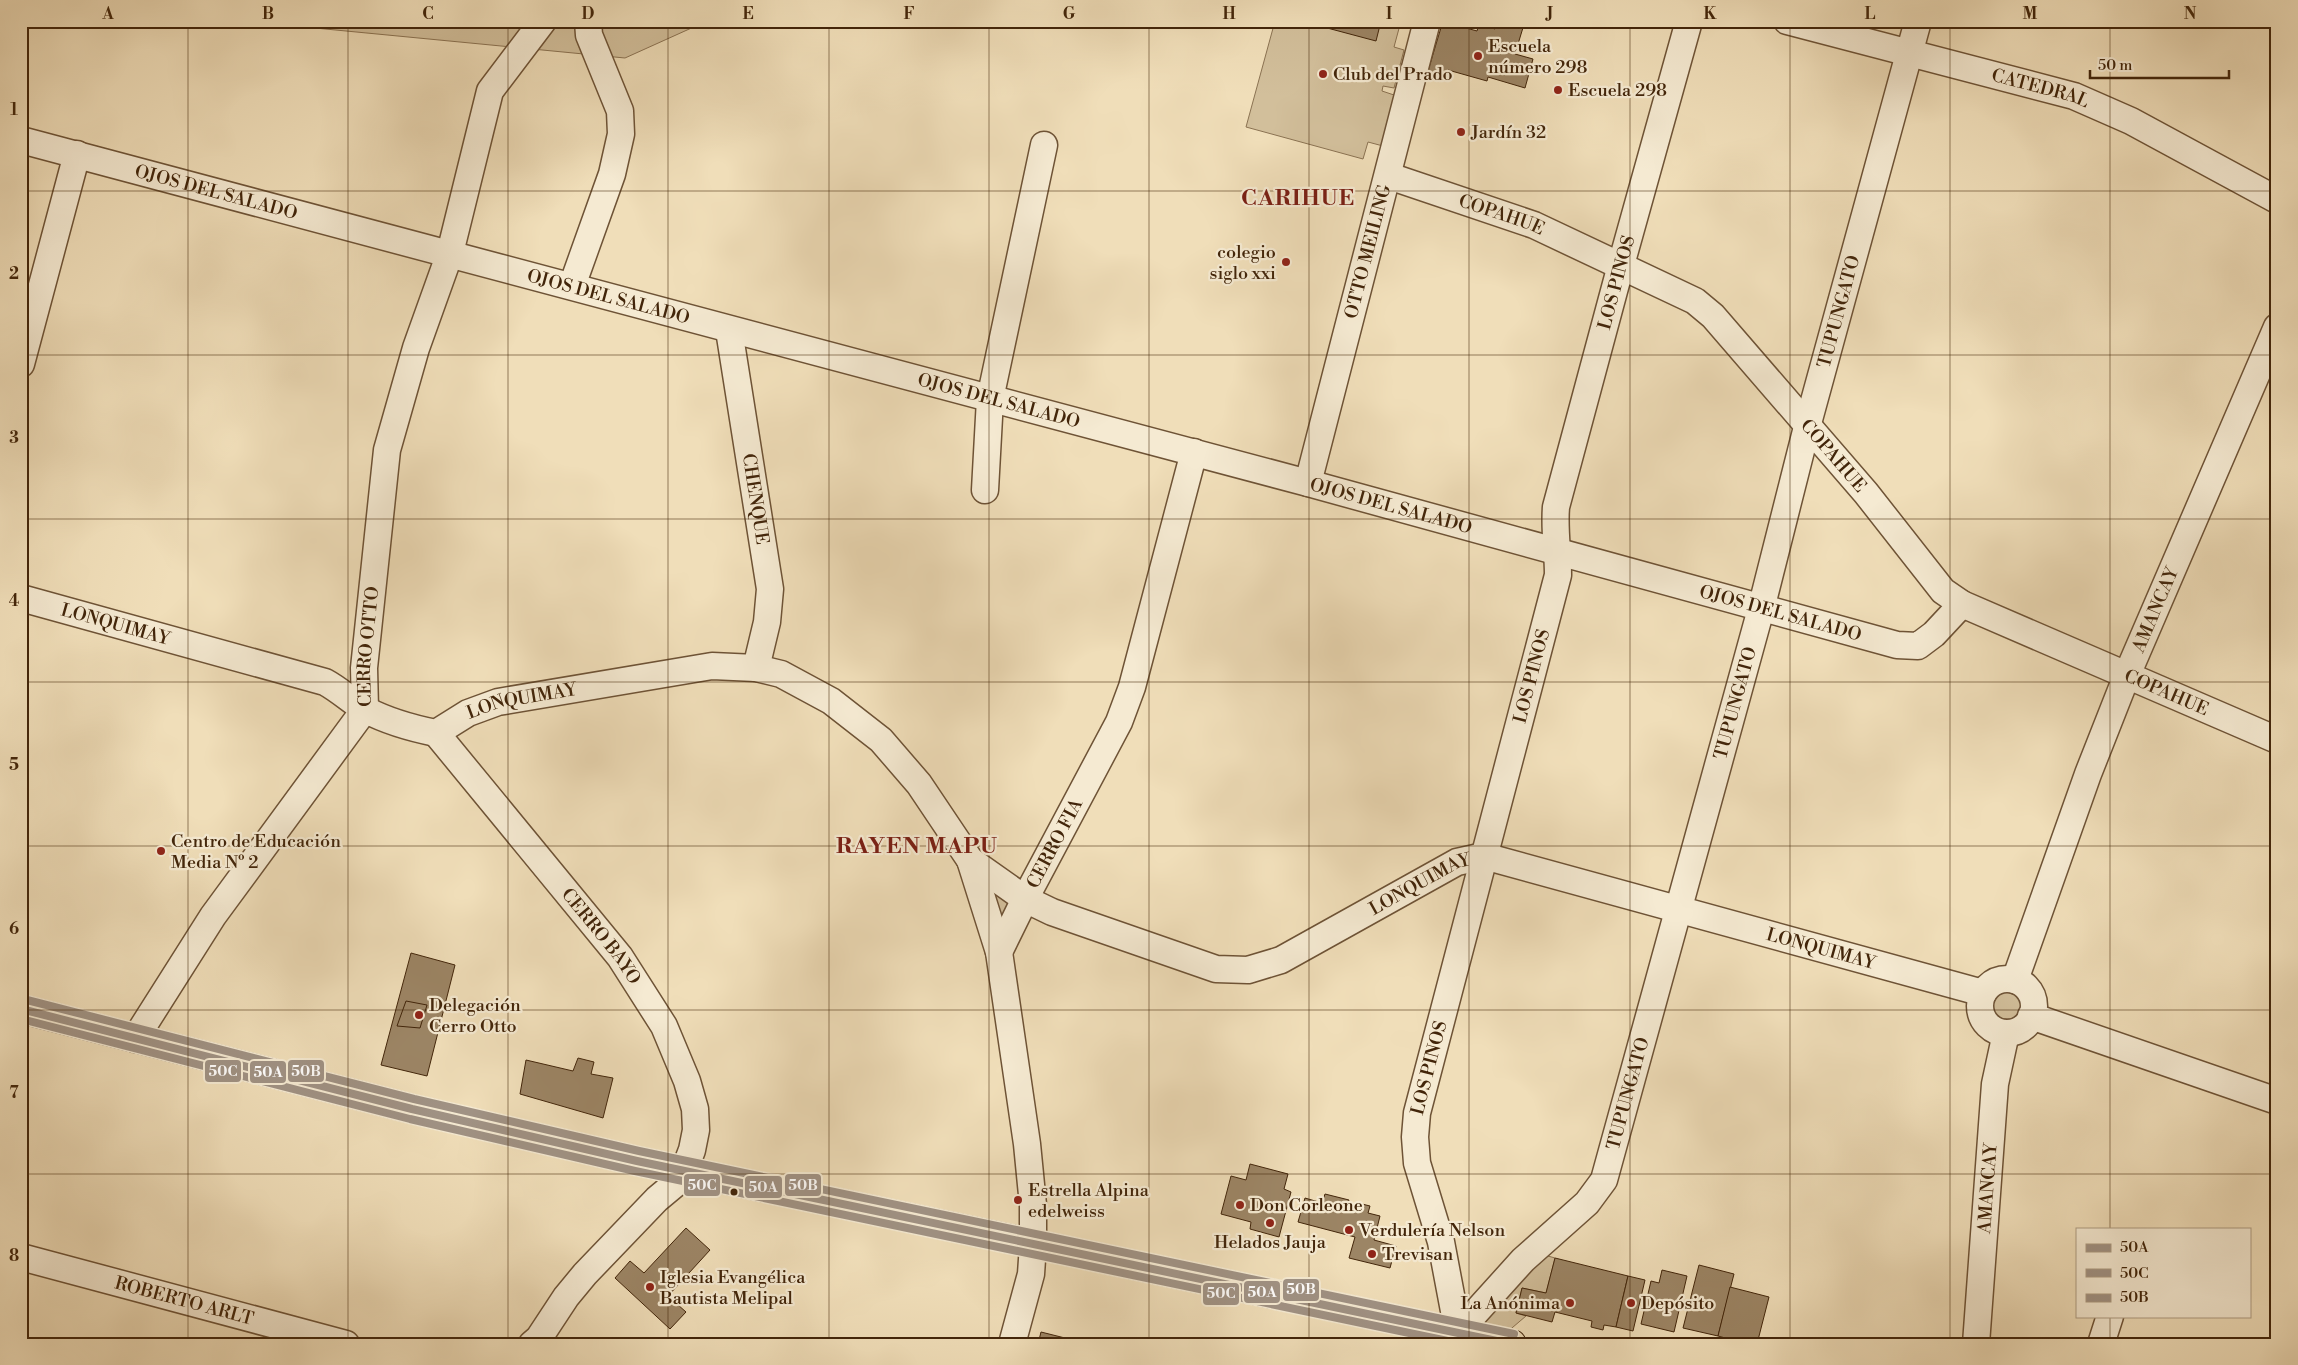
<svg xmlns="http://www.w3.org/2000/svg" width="2298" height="1365" viewBox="0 0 2298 1365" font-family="'Libre Bodoni',serif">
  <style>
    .green { fill: #d2bf9b; stroke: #8a7252 }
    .building { fill: #9c8565; stroke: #42250a }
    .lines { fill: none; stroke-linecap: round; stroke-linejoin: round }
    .minor-casing { stroke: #6e5336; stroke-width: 29 }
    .major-casing { stroke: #42250a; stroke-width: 30 }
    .minor { stroke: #f5ead2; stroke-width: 26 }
    .major { stroke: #f0deb9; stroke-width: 28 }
    .bus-1-casing { stroke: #f5ead2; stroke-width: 11 }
    .bus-2-casing { stroke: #f5ead2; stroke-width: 11 }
    .bus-3-casing { stroke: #f5ead2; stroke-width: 11 }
    .bus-1 { stroke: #a09284; stroke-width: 8 }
    .bus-2 { stroke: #a09284; stroke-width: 8 }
    .bus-3 { stroke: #a09284; stroke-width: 8 }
    .grid { fill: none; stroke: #42250a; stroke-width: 1; stroke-opacity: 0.55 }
    .poi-dot { fill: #8f2418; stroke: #f5ead2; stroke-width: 2 }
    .bus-dot { fill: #42250a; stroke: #f5ead2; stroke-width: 2 }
    .labels { text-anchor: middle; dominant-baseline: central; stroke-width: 4.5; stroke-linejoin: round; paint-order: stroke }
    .poi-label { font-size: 18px; fill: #42250a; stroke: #f5ead2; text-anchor: start }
    .street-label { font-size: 18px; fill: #42250a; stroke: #f5ead2 }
    .district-label { font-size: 22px; font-weight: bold; letter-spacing: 1px; fill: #7a1f14; stroke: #f5ead2 }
    .line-badge { stroke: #f5ead2; stroke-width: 2 }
    .badge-label { font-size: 14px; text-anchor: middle; font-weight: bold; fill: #fff }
    .neatline { fill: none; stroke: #42250a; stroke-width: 2 }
    .grid-label { font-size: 16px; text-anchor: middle; font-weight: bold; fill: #42250a }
  </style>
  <rect width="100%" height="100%" fill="#f0deb9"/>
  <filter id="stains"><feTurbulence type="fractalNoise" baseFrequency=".004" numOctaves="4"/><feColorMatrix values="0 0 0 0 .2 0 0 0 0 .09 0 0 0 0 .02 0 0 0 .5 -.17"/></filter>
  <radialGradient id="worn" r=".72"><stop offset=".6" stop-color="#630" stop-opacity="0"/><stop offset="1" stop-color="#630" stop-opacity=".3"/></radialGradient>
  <!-- green -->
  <g class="green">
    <path d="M312 21H707L625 58 315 28Z"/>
    <path d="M1275 21H1401L1394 47 1404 50 1394 88 1383 86 1382 91 1397 96 1383 146 1368 142 1363 159 1246 127Z"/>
    <path d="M994 891 1011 904 1007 914 1001 916Z"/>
    <circle cx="2006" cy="1005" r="18"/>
    <path d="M1541 1254 1555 1258 1546 1293 1522 1288 1516 1313 1526 1316 1506 1333 1483 1326 1481 1318Z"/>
  </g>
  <!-- building -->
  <g class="building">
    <path d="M1317 21H1381L1376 41 1316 25Z"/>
    <path d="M1443 21H1460L1459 26 1477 31 1479 24 1495 29 1498 21H1525L1515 54 1533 59 1525 88 1488 77 1487 81 1448 70 1446 79 1427 74Z"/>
    <path d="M1566 21H1586L1584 27Z"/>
    <path d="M411 953 455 965 427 1076 381 1065Z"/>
    <path d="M406 1001 427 1005 420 1028 397 1026Z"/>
    <path d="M578 1058 594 1062 591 1074 613 1078 603 1118 520 1094 526 1060 573 1071Z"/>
    <path d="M1250 1164 1288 1174 1284 1189 1291 1192 1279 1237 1250 1229 1251 1222 1221 1214 1231 1176 1246 1180Z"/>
    <path d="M1325 1194 1349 1200 1347 1209 1356 1211 1358 1203 1370 1206 1368 1213 1380 1216 1374 1240 1396 1246 1390 1268 1349 1258 1355 1237 1298 1222 1305 1198 1322 1203Z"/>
    <path d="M686 1228 710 1250 668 1296 686 1312 670 1329 615 1278 630 1261 644 1273Z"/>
    <path d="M1555 1258 1628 1276 1616 1327 1604 1325 1603 1330 1591 1327 1592 1321 1555 1312 1552 1322 1516 1313 1522 1288 1546 1293Z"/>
    <path d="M1699 1265 1734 1274 1718 1336 1683 1328Z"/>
    <path d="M1662 1270 1687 1276 1674 1332 1641 1324 1651 1281 1659 1283Z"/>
    <path d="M1628 1276 1645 1280 1633 1331 1616 1327Z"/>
    <path d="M1730 1287 1769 1297 1757 1344H1747L1718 1336Z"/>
    <path d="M1041 1332 1089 1344H1038Z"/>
  </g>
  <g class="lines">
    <defs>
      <g id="minor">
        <path id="s1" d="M1787 21 2074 96 2131 121 2277 200"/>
        <path id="s2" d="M21 140 1308 483 1897 645 1918 646 1934 634 1962 604"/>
        <path id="s3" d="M1389 176 1534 225 1695 301 1713 316 1866 493 1943 591 1962 604 2277 740"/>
        <path d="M572 286 612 174 621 134 620 111 589 35 588 21"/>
        <path id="s4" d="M729 330 770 589 767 622 756 668"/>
        <path d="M21 364 77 154"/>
        <path id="s5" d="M1308 483 1427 21"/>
        <path d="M985 490 990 399 1044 145"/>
        <path id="s6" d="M21 598 325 682C340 690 352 702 366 710 389 722 411 728 436 733L468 713 498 702 712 666 756 668 781 674 831 701 881 740 919 784 970 860 999 952 1027 1144 1033 1205V1245L1031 1274 1012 1344"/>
        <path id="s7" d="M436 733 620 957 664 1026 687 1081 695 1109 696 1130 692 1150 684 1171 675 1184 657 1199 585 1274 566 1297 539 1338 532 1344"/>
        <path id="s8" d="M970 860 1025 899 1052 912 1216 969 1248 970 1281 960 1457 862 1484 856 1983 993"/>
        <path id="s9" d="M999 952 1025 899 1119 722 1132 687 1194 452"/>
        <circle cx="2007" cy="1006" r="27"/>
        <path id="s10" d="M2015 980 2088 774 2127 675 2277 327"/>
        <path d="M2031 1016 2277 1101"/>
        <path id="s11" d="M135 1039 213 916 365 709 364 668 387 450 416 348 450 253 490 91 543 21"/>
        <path id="s12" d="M21 1257 346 1344"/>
        <path id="s13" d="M1458 1332 1523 1260 1587 1203 1604 1180 1761 609 1807 427 1918 21"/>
        <path id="s14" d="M1458 1332 1441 1242 1417 1163 1415 1137 1417 1113 1558 575C1558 552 1554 530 1556 507L1621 265 1689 21"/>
        <path id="s15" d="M1976 1344 1995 1084 2006 1033"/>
        <path d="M2101 1344 2110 1316"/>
      </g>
      <path id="major" d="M21 1009 412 1109 637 1161 1512 1344"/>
    </defs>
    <!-- minor casing -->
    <use href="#minor" class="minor-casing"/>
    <!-- major casing -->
    <use href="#major" class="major-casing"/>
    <!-- minor -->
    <use href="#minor" class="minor"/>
    <!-- major -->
    <use href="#major" class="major"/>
    <defs>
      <path id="bus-1" d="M21 1009 412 1109 637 1161 1511 1344"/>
      <path id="bus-2" d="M21 1019 410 1119 635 1171 1462 1344"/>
      <path id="bus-3" d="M23 999 414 1099 639 1151 1514 1334"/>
    </defs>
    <!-- bus-1 casing -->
    <use href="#bus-1" class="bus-1-casing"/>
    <!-- bus-2 casing -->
    <use href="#bus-2" class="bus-2-casing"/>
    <!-- bus-3 casing -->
    <use href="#bus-3" class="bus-3-casing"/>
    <!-- bus-1 -->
    <use href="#bus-1" class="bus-1"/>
    <!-- bus-2 -->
    <use href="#bus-2" class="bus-2"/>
    <!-- bus-3 -->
    <use href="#bus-3" class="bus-3"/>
  </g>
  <!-- grid -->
  <path class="grid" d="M188 21V1344M348 21V1344M508 21V1344M668 21V1344M829 21V1344M989 21V1344M1149 21V1344M1309 21V1344M1469 21V1344M1630 21V1344M1790 21V1344M1950 21V1344M2110 21V1229M21 191H2277M21 355H2277M21 519H2277M21 682H2277M21 846H2277M21 1010H2277M21 1174H2277M2110 1316V1344"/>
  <!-- markers -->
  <g class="poi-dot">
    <circle cx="1478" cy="56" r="5"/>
    <circle cx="1323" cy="74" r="5"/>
    <circle cx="1558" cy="90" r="5"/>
    <circle cx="1461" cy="132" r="5"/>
    <circle cx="1286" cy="262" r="5"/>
    <circle cx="161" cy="851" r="5"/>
    <circle cx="419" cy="1015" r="5"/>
    <circle cx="1018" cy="1200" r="5"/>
    <circle cx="1240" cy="1205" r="5"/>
    <circle cx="1270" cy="1223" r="5"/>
    <circle cx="1349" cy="1230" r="5"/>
    <circle cx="1372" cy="1254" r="5"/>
    <circle cx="650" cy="1287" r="5"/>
    <circle cx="1570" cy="1303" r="5"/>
    <circle cx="1631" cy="1303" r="5"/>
  </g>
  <circle class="bus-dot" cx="734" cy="1192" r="4.5"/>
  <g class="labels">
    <!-- poi labels -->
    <g class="poi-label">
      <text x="1488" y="46">Escuela<tspan x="1488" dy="21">número 298</tspan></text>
      <text x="1333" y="74">Club del Prado</text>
      <text x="1568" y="90">Escuela 298</text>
      <text x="1471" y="132">Jardín 32</text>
      <text x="1276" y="252" text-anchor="end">colegio<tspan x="1276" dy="21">siglo xxi</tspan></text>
      <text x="171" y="841">Centro de Educación<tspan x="171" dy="21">Media Nº 2</tspan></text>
      <text x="429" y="1005">Delegación<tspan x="429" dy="21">Cerro Otto</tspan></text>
      <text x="1028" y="1190">Estrella Alpina<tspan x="1028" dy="21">edelweiss</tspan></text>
      <text x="1250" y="1205">Don Corleone</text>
      <text x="1359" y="1230">Verdulería Nelson</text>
      <text x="1270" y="1242" text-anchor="middle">Helados Jauja</text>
      <text x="1382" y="1254">Trevisan</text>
      <text x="660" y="1277">Iglesia Evangélica<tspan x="660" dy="21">Bautista Melipal</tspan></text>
      <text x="1560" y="1303" text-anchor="end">La Anónima</text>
      <text x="1641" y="1303">Depósito</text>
    </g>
    <!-- street labels -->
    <g class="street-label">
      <text stroke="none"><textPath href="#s1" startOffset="262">CATEDRAL</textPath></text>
      <text stroke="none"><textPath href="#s2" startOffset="202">OJOS DEL SALADO</textPath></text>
      <text stroke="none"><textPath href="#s3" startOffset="119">COPAHUE</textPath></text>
      <text stroke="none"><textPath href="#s5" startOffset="239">OTTO MEILING</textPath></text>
      <text stroke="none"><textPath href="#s14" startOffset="1081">LOS PINOS</textPath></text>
      <text stroke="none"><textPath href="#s2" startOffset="608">OJOS DEL SALADO</textPath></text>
      <text stroke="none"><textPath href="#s13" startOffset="1111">TUPUNGATO</textPath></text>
      <text stroke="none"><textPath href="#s2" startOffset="1012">OJOS DEL SALADO</textPath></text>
      <text stroke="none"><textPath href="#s3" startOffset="539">COPAHUE</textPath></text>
      <text stroke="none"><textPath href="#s4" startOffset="171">CHENQUE</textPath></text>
      <text stroke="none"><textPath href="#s2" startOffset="1418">OJOS DEL SALADO</textPath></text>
      <text stroke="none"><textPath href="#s10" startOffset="396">AMANCAY</textPath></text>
      <text stroke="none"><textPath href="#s2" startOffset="1822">OJOS DEL SALADO</textPath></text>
      <text stroke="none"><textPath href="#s6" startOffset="98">LONQUIMAY</textPath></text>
      <text stroke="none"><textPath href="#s11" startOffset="465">CERRO OTTO</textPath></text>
      <text stroke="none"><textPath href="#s14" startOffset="676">LOS PINOS</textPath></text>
      <text stroke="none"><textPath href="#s3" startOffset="959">COPAHUE</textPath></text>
      <text stroke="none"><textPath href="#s6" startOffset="532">LONQUIMAY</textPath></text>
      <text stroke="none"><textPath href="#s13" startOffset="706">TUPUNGATO</textPath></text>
      <text stroke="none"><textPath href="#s9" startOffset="122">CERRO FIA</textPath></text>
      <text stroke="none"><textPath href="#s8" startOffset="496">LONQUIMAY</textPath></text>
      <text stroke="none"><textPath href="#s7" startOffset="262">CERRO BAYO</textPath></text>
      <text stroke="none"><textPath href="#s8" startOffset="916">LONQUIMAY</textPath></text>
      <text stroke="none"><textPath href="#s14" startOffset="271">LOS PINOS</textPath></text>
      <text stroke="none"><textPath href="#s13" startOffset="301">TUPUNGATO</textPath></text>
      <text stroke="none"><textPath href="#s15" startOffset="156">AMANCAY</textPath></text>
      <text stroke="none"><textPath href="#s12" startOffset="169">ROBERTO ARLT</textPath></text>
    </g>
    <!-- district labels -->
    <g class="district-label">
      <text x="1298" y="198">CARIHUE</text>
      <text x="917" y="846">RAYEN MAPU</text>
    </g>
  </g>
  <g class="line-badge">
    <rect x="204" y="1059" width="38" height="24" rx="5" fill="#a09284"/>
    <rect x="287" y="1059" width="38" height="24" rx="5" fill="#a09284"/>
    <rect x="249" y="1060" width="38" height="24" rx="5" fill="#a09284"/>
    <rect x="683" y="1173" width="38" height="24" rx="5" fill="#a09284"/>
    <rect x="784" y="1173" width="38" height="24" rx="5" fill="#a09284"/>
    <rect x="744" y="1175" width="39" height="24" rx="5" fill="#a09284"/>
    <rect x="1282" y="1278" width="38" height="24" rx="5" fill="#a09284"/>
    <rect x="1243" y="1280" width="38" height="24" rx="5" fill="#a09284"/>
    <rect x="1202" y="1282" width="38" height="24" rx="5" fill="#a09284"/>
  </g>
  <g class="badge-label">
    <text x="223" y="1076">50C</text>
    <text x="306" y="1076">50B</text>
    <text x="268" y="1077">50A</text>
    <text x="702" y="1190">50C</text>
    <text x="803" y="1190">50B</text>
    <text x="763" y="1192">50A</text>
    <text x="1301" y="1294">50B</text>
    <text x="1262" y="1297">50A</text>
    <text x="1221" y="1298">50C</text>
  </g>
  <!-- margin -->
  <rect width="2298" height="1365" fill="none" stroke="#f0deb9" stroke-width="55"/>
  <!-- legend -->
  <rect x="2076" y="1228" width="175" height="90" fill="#f5ead2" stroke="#ad9b82"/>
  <rect x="2086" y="1244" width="25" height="8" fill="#a09284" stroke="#ad9b82"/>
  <text x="2120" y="1252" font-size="15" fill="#42250a">50A</text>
  <rect x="2086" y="1269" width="25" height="8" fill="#a09284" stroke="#ad9b82"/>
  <text x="2120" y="1278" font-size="15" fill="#42250a">50C</text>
  <rect x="2086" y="1294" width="25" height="8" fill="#a09284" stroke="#ad9b82"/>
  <text x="2120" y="1302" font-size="15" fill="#42250a">50B</text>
  <!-- scale -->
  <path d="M2090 70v8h139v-8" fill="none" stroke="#42250a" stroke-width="2.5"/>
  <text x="2098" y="70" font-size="15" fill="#42250a" stroke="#f5ead2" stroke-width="4" paint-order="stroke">50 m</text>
  <rect x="28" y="28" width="2242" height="1310" class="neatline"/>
  <g class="grid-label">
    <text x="108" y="19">A</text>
    <text x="268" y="19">B</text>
    <text x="428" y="19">C</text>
    <text x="588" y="19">D</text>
    <text x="748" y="19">E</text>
    <text x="909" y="19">F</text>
    <text x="1069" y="19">G</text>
    <text x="1229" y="19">H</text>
    <text x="1389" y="19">I</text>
    <text x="1550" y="19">J</text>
    <text x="1710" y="19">K</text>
    <text x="1870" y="19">L</text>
    <text x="2030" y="19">M</text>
    <text x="2190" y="19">N</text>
    <text x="14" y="115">1</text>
    <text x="14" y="279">2</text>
    <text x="14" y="443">3</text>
    <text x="14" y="606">4</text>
    <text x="14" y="770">5</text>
    <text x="14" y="934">6</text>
    <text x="14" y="1098">7</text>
    <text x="14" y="1261">8</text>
  </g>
  <rect width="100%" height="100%" filter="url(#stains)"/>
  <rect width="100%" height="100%" fill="url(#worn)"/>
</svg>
